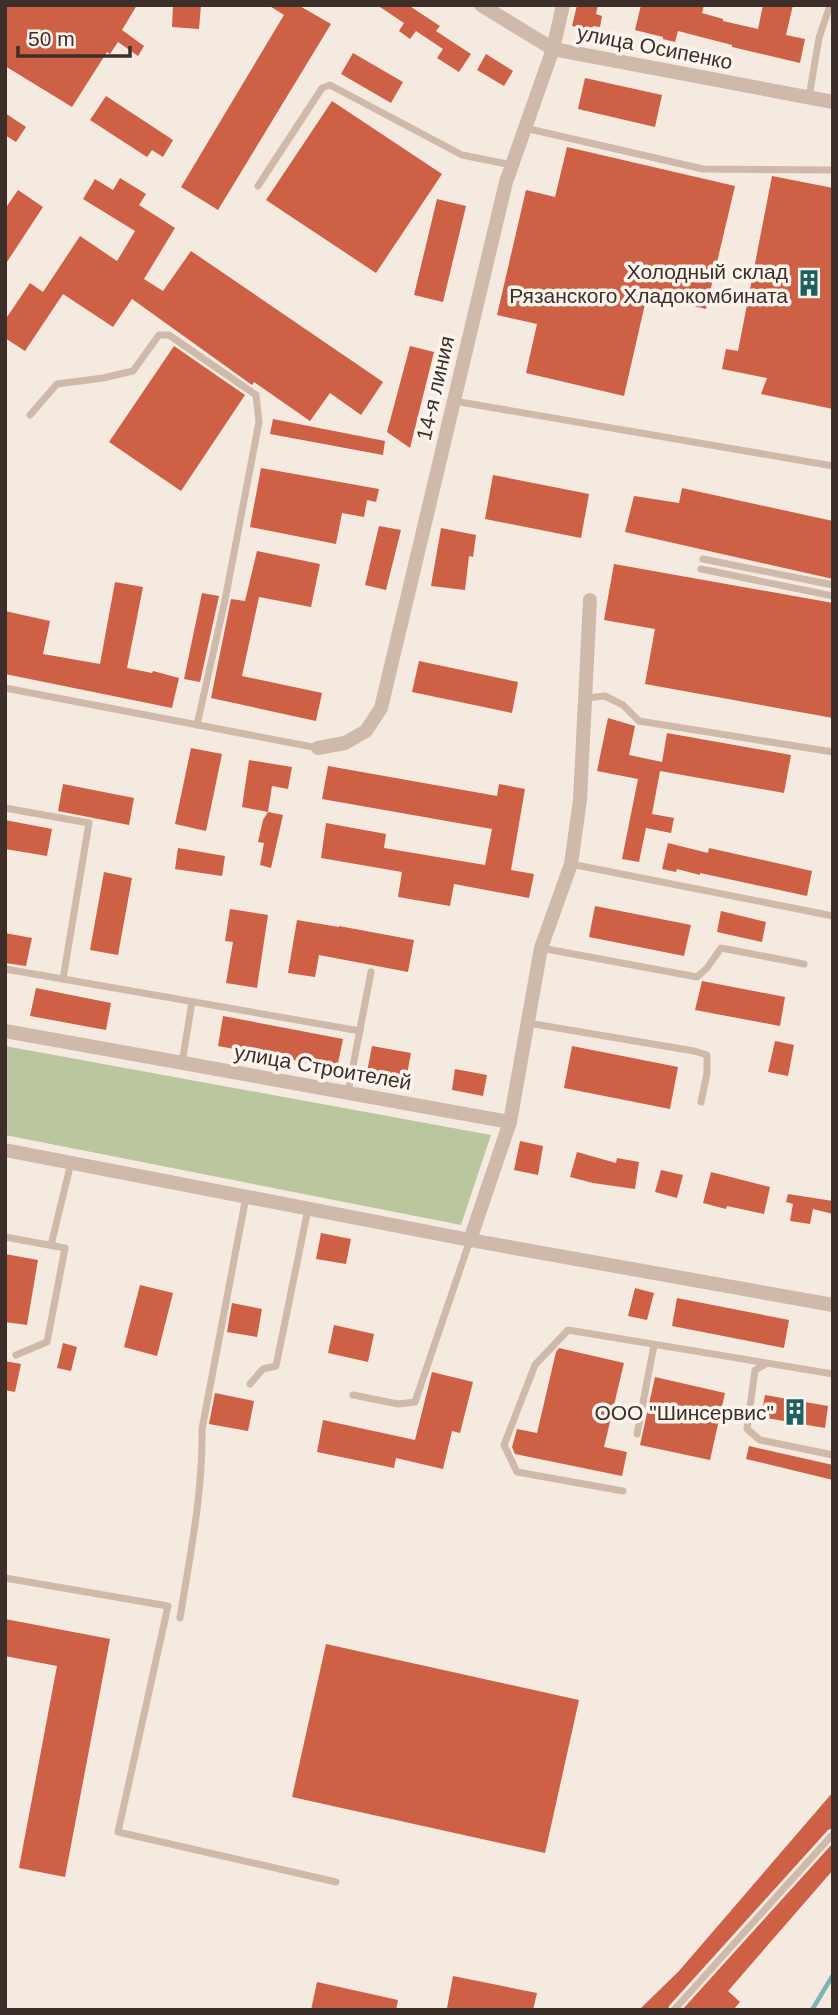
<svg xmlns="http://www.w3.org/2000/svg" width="838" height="2015" viewBox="0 0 838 2015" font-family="Arial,sans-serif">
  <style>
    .green { fill: #bac69e }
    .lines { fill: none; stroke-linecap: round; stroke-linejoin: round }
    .stream { stroke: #7cb5b5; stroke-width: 4.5 }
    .building { fill: #ce6045 }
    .service { stroke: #cfb9aa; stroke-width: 7 }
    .minor { stroke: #cfb9aa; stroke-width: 14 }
    .labels { text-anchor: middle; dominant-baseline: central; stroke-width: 7; stroke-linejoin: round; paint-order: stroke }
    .street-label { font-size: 21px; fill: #3c2f2a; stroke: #fcf4ed }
    .poi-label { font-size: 21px; fill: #3c2f2a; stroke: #fcf4ed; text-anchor: end }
  </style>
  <rect width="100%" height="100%" fill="#f5eae0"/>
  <!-- green -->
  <path class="green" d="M5 1046 491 1135 461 1225 5 1135Z"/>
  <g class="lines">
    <!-- stream -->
    <path class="stream" d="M812 2010 833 1975"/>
  </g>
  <!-- building -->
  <g class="building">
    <path d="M5 5H137L122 30 144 46 138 56 118 42 110 54 107 52 72 107 5 66Z"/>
    <path d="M173 5H201L199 29 172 27Z"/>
    <path d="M268 5H298L331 24 218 210 181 187 284 15Z"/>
    <path d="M377 5H408L440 26 436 31 471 54 459 72 437 58 443 49 416 31 410 39 399 31 404 23Z"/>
    <path d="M577 5H598L596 14 602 16 600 27 593 26 592 31 572 26Z"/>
    <path d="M641 5H704L702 13 723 19V21L758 29 763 5H793L786 35 805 39 800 63 732 47V45L678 31 675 42 663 39V37L635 30Z"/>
    <path d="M353 53 403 82 391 103 341 74Z"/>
    <path d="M486 54 513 71 504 86 477 70Z"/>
    <path d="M585 78 662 95 655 127 578 109Z"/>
    <path d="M106 96 173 140 163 157 152 150 147 157 90 120Z"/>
    <path d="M332 101 442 174 376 273 266 200Z"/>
    <path d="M5 113 26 127 16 142 5 135Z"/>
    <path d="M567 147 735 186 706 309 647 295 624 396 526 373 537 324 497 315 526 190 555 197Z"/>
    <path d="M772 176 833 188V409L761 394 767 378 722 369 726 349 738 351Z"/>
    <path d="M120 178 146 194 139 205 175 228 144 279 163 291 191 251 383 382 361 415 330 393 310 421 254 382 252 385 132 299 113 327 63 294 25 351 5 338V320L30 283 43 292 80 236 117 261 135 231 83 199 95 179 113 190Z"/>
    <path d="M18 190 43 207 5 265V209Z"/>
    <path d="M437 199 466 206 443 302 414 295Z"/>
    <path d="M174 346 245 395 181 491 109 442Z"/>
    <path d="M410 346 434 352 410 448 387 432Z"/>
    <path d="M273 419 385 441 383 455 270 434Z"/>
    <path d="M261 468 379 489 376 502 367 500 364 517 342 513 336 544 250 527Z"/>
    <path d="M493 475 589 494 581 538 485 519Z"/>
    <path d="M682 488 833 521V579L625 532 634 496 679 503Z"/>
    <path d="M379 526 401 530 386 590 365 585Z"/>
    <path d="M441 528 476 535 473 557 469 556 465 590 431 586Z"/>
    <path d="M257 551 320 564 311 607 259 597 242 676 322 693 316 721 211 698 231 599 245 601Z"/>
    <path d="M614 564 833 603V718L645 684 655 629 604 620Z"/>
    <path d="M115 582 143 587 127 668 152 673 153 671 179 678 172 708 5 674V611L50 621 43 654 100 664Z"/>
    <path d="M202 593 219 596 200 682 184 679Z"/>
    <path d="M419 661 518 682 512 713 412 692Z"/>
    <path d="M608 718 635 726 629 755 662 762 667 733 791 755 784 793 660 771 652 814 674 818 671 833 646 828 639 862 622 859 638 779 597 771Z"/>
    <path d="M191 748 222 754 206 831 175 824Z"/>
    <path d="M249 760 292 767 288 789 272 786 268 812 242 807Z"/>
    <path d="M328 766 497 796 499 784 525 789 511 870 534 874 529 898 454 884 450 906 398 897 402 872 321 858 326 823 386 834 384 848 485 865 492 829 322 799Z"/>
    <path d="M63 784 134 798 129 825 58 811Z"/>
    <path d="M268 812 283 815 271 868 260 865 264 843 258 842 263 820Z"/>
    <path d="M5 820 52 829 47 856 5 849Z"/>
    <path d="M668 843 708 853 709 848 812 871 807 896 700 873V875L677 869 676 872 662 869Z"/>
    <path d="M178 848 225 856 222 876 175 869Z"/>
    <path d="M104 872 132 878 118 955 90 950Z"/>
    <path d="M595 906 691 925 684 956 589 937Z"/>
    <path d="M230 909 268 915 257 988 226 983 233 942 225 941Z"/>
    <path d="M721 911 766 922 762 942 717 932Z"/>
    <path d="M297 920 339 927V926L414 940 408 972 319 955 315 977 288 973Z"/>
    <path d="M5 933 32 938 26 966 5 963Z"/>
    <path d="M702 981 785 997 780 1026 695 1010Z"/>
    <path d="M36 988 111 1003 106 1030 30 1016Z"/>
    <path d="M223 1016 343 1039 337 1068 218 1046Z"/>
    <path d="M775 1041 794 1045 788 1076 768 1072Z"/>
    <path d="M372 1046 411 1053 406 1080 367 1072Z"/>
    <path d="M572 1046 678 1067 670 1109 564 1088Z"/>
    <path d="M455 1069 487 1075 483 1096 452 1090Z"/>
    <path d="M520 1141 543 1146 538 1175 514 1170Z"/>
    <path d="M577 1152 616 1163 617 1158 639 1162 635 1189 593 1183 570 1177Z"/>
    <path d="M661 1170 683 1175 677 1198 655 1192Z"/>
    <path d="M711 1172 770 1187 764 1214 727 1206 726 1209 703 1203Z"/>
    <path d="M788 1194 833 1201V1214L813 1209 810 1224 790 1221 793 1204 786 1202Z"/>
    <path d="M321 1233 351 1239 346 1264 316 1259Z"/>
    <path d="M5 1254 38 1260 27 1325 5 1322Z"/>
    <path d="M140 1285 173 1293 157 1356 124 1347Z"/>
    <path d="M635 1288 654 1293 647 1320 628 1316Z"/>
    <path d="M677 1298 789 1320 784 1348 672 1326Z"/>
    <path d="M232 1303 262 1309 257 1337 227 1332Z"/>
    <path d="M334 1325 374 1334 368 1362 328 1353Z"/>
    <path d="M63 1343 77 1347 71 1371 57 1368Z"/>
    <path d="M559 1348 624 1363 604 1447 627 1452 622 1476 515 1454 512 1447 517 1429 537 1433 556 1352Z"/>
    <path d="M5 1361 21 1364 15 1392 5 1390Z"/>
    <path d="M432 1372 473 1382 460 1433 452 1431 443 1469 396 1458 394 1468 317 1452 323 1420 415 1440Z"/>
    <path d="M655 1377 725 1393 710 1460 640 1445Z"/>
    <path d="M215 1393 254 1401 248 1431 209 1424Z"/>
    <path d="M765 1395 828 1406 825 1428 761 1417Z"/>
    <path d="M749 1446 833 1465V1480L746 1459Z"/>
    <path d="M5 1619 110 1639 65 1877 19 1868 57 1666 5 1656Z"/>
    <path d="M326 1644 579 1700 545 1853 292 1797Z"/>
    <path d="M833 1792V1828L828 1830 669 2006 668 2010H639L679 1971Z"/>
    <path d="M833 1843V1870L728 1991 740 2002 733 2010H682Z"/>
    <path d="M453 1976 537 1993 533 2010 447 2008Z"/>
    <path d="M317 1982 398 2000 396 2010H311Z"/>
  </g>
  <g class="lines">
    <!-- service -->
    <g class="service">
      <path d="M809 97 819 38 830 5"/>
      <path d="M525 128 703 169 833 170"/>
      <path d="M258 186 322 88 330 85 462 155 512 165"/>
      <path d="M454 401 833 466"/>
      <path d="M30 415 57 384 103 378 133 371 159 335H169L256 395 259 422 225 600 197 725"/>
      <path d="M703 559 833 585"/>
      <path d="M701 569 833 596"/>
      <path d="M5 688 318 748"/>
      <path d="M587 698 605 696 623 705 639 721 833 752"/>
      <path d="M5 808 89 823 63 979 5 969"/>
      <path d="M571 864 833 916"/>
      <path d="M541 948 697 977 707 968 721 948 804 964"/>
      <path d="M63 979 360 1031"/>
      <path d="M528 1023 694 1051 707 1055V1073L701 1102"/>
      <path d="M182 1063 192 1002"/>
      <path d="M348 1092 371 972"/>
      <path d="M5 1237 65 1248 47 1342 16 1355"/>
      <path d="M51 1245 71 1163"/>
      <path d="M766 1364 755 1370 747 1429 760 1440 833 1455"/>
      <path d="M250 1384 263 1369 276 1366 308 1209"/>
      <path d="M353 1395 398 1404 415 1402 470 1240"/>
      <path d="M637 1434 654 1345"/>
      <path d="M623 1491 517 1472 504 1445 535 1365 568 1330 833 1374"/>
      <path d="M5 1578 168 1606 118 1832 336 1882"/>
      <path d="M180 1618C190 1555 203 1493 202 1429L246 1197"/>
      <path d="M674 2010 833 1834"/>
    </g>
    <!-- minor -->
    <g class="minor">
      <path d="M481 5 553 49 833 102"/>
      <path d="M318 748 345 743 366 731 381 708 506 182 553 49 563 5"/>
      <path d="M5 1031 510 1122 470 1240"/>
      <path d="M510 1122 541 948 571 864 580 800 590 600"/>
      <path d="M5 1150 470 1240 833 1305"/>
    </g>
  </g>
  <!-- icons -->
  <defs>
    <symbol id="building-bare" viewBox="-9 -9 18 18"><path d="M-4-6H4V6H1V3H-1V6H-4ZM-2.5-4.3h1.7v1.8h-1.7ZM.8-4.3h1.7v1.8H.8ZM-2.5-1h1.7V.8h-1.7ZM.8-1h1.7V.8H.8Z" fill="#1c6061" stroke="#fcf4ed" stroke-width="2.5" paint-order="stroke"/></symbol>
  </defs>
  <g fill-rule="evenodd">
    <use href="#building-bare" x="790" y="264" width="38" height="38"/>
    <use href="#building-bare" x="776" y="1393" width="38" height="38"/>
  </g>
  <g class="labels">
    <!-- street labels -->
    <g class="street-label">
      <text transform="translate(655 47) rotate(11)">улица Осипенко</text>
      <text transform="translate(435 388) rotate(-77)">14-я линия</text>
      <text transform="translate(323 1067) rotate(10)">улица Строителей</text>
    </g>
    <!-- poi labels -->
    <g class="poi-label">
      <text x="788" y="271">Холодный склад<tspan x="788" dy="24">Рязанского Хладокомбината</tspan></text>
      <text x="774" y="1412">ООО "Шинсервис"</text>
    </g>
  </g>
  <!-- border -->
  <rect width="838" height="2015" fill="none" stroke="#3c2f2a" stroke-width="14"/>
  <!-- scale -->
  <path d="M18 46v10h112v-10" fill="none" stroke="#3c2f2a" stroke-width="3.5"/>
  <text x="28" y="46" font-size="21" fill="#3c2f2a" stroke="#fcf4ed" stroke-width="5" paint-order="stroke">50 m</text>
</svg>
